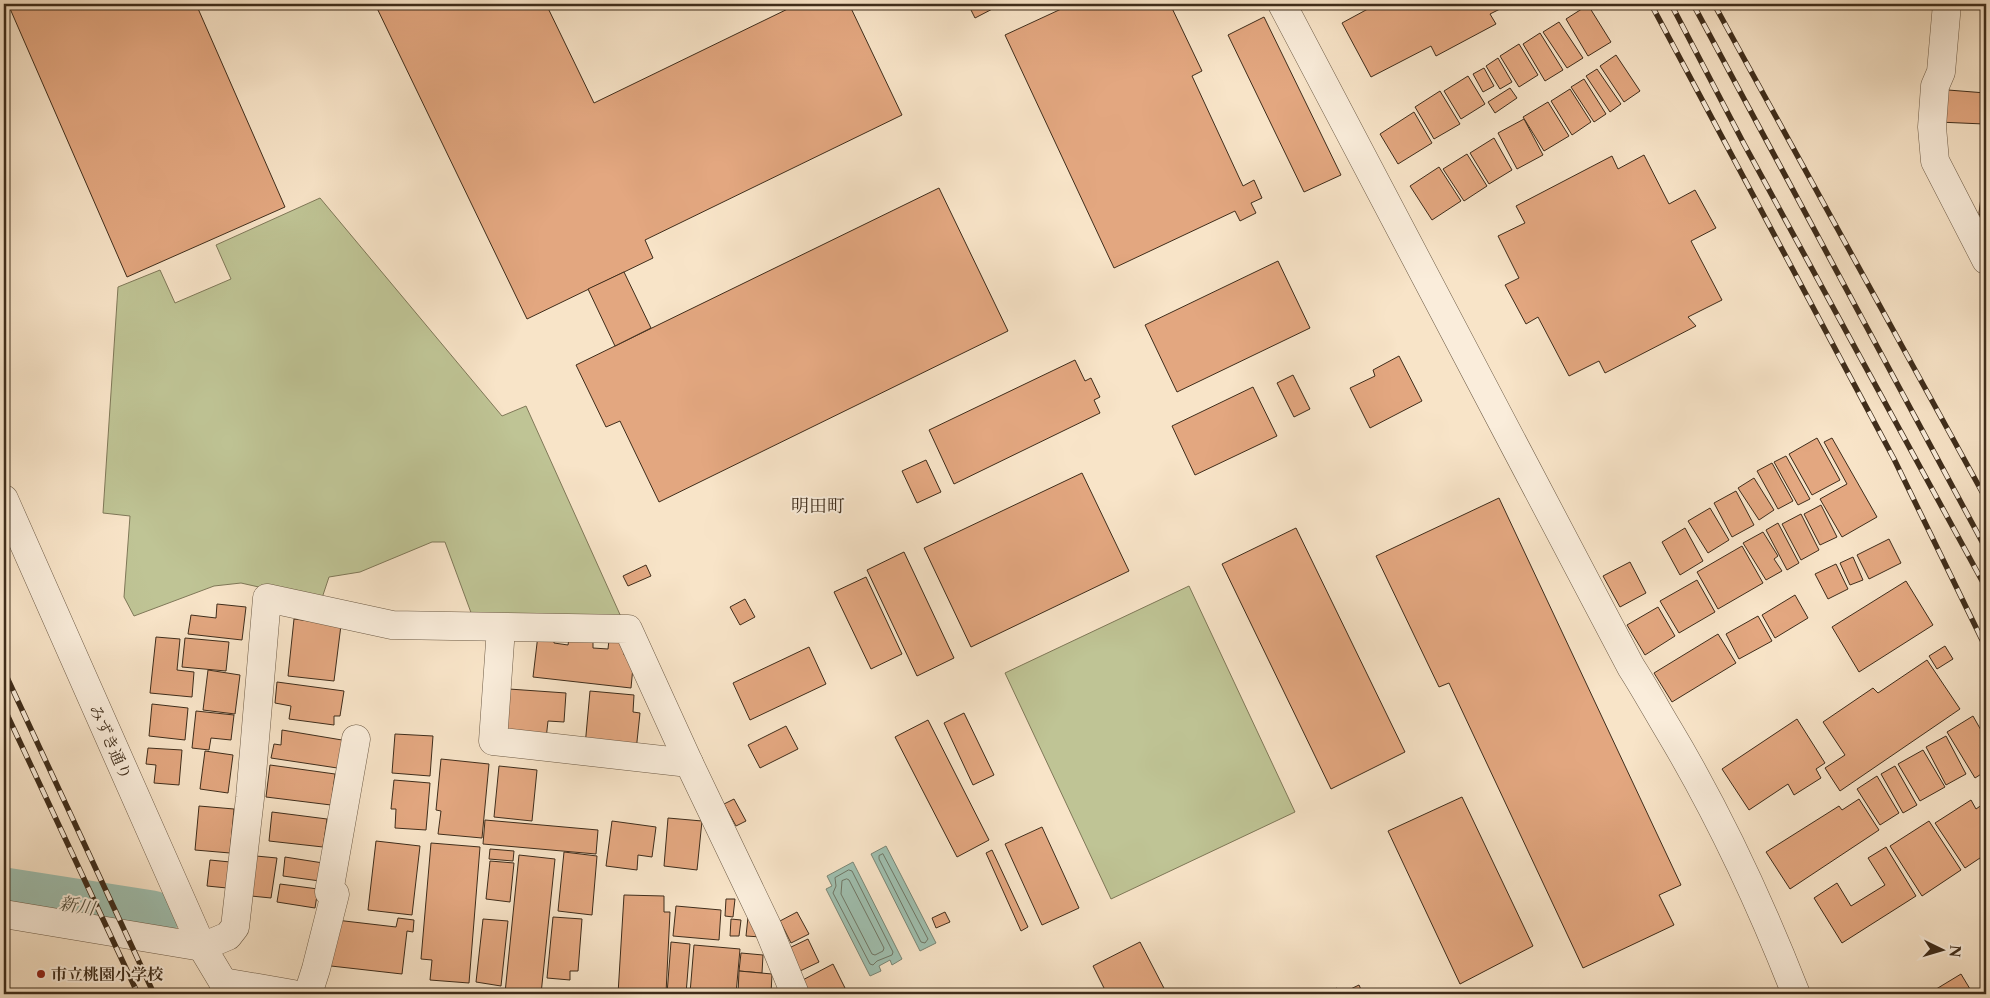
<svg xmlns="http://www.w3.org/2000/svg" width="1990" height="998" viewBox="0 0 1990 998" font-family="'Libre Caslon Text','Noto Serif JP',serif">
  <style>
    .green { fill: #bfc495; stroke: #7f7858 }
    .water { fill: #9fbfaf; stroke: #798574 }
    .lines { fill: none; stroke-linecap: round; stroke-linejoin: round }
    .shore { stroke: #6f7665; stroke-width: 1 }
    .river { stroke: #9fbfaf; stroke-width: 55 }
    .building { fill: #e3a780; stroke: #3f2d1b }
    .minor-casing { stroke: #6d5b46; stroke-width: 29 }
    .tertiary-casing { stroke: #6d5b46; stroke-width: 29 }
    .minor { stroke: #faeddb; stroke-width: 28 }
    .tertiary { stroke: #faeddb; stroke-width: 28 }
    .rail-casing { stroke: #3f2d1b; stroke-width: 5.5 }
    .rail { stroke: #faeddb; stroke-width: 4; stroke-dasharray: 11; stroke-linecap: butt }
    .poi-dot { fill: #8f2418; stroke: #faeddb; stroke-width: 2 }
    .labels { text-anchor: middle; dominant-baseline: central; stroke-width: 4; stroke-linejoin: round; paint-order: stroke }
    .street-label { font-size: 16px; fill: #3f2d1b; stroke: #faeddb }
    .poi-label { font-size: 16px; font-weight: bold; fill: #3f2d1b; stroke: #faeddb; text-anchor: start }
    .neighbourhood-label { font-size: 18px; fill: #3f2d1b; stroke: #faeddb }
    .water-label { font-size: 18px; font-style: italic; fill: #575240; stroke: #faeddb }
  </style>
  <rect width="100%" height="100%" fill="#f8e4c8"/>
  <filter id="stains"><feTurbulence type="fractalNoise" baseFrequency=".004" numOctaves="4"/><feColorMatrix values="0 0 0 0 .2 0 0 0 0 .09 0 0 0 0 .02 0 0 0 .5 -.17"/></filter>
  <radialGradient id="worn" r=".72"><stop offset=".6" stop-color="#630" stop-opacity="0"/><stop offset="1" stop-color="#630" stop-opacity=".3"/></radialGradient>
  <!-- green -->
  <g class="green">
    <path d="M320 198 502 416 526 406 622 619 473 618 445 542H432L360 572 329 577 321 601 241 583 214 586 134 616 124 597 130 516 103 513 118 287 160 270 175 303 231 279 216 245Z"/>
    <path d="M1189 586 1295 812 1111 899 1005 673Z"/>
  </g>
  <!-- water -->
  <g class="water">
    <path d="M886 846 936 943 920 951 871 854Z"/>
    <path d="M853 862 902 959 892 965 890 960 879 966 881 971 870 976 826 889 832 886 827 876Z"/>
  </g>
  <g class="lines">
    <!-- shore -->
    <g class="shore">
      <path d="M883 854 928 939 925 943 921 942 879 859V856Z"/>
      <path d="M849 870 852 871 893 952 892 955 877 961 873 965 870 964 833 893 836 886 835 878Z"/>
      <path d="M847 879 849 880 884 948 883 951 875 955 872 954 841 894 842 881Z"/>
    </g>
    <!-- river -->
    <path class="river" d="M4 895 151 918"/>
  </g>
  <!-- building -->
  <g class="building">
    <path d="M8 4H196L285 207 127 277Z"/>
    <path d="M375 4H546L594 103 798 4H849L902 115 645 240 653 258 527 319Z"/>
    <path d="M968 4H1002L975 18Z"/>
    <path d="M1072 4H1170L1202 71 1192 76 1243 186 1254 180 1262 198 1251 203 1256 213 1240 221 1235 211 1114 268 1005 35Z"/>
    <path d="M1377 4H1510L1490 14 1496 24 1436 56 1431 46 1371 77 1342 23Z"/>
    <path d="M1588 5 1611 42 1588 56 1566 19Z"/>
    <path d="M1264 17 1341 175 1304 192 1228 35Z"/>
    <path d="M1559 22 1583 58 1567 68 1543 32Z"/>
    <path d="M1540 33 1563 70 1545 81 1523 44Z"/>
    <path d="M1519 44 1538 75 1519 87 1500 56Z"/>
    <path d="M1616 55 1640 91 1624 102 1600 66Z"/>
    <path d="M1498 58 1512 82 1500 89 1486 66Z"/>
    <path d="M1484 68 1494 86 1483 92 1473 74Z"/>
    <path d="M1597 69 1621 104 1610 112 1586 76Z"/>
    <path d="M1468 76 1485 104 1461 119 1444 91Z"/>
    <path d="M1584 79 1606 114 1594 122 1571 87Z"/>
    <path d="M1510 88 1517 98 1495 113 1488 102Z"/>
    <path d="M1570 89 1591 122 1572 135 1551 101Z"/>
    <path d="M1948 90 1986 93 1984 124 1938 122Z"/>
    <path d="M1440 91 1460 124 1434 139 1415 107Z"/>
    <path d="M1548 102 1569 136 1544 151 1523 117Z"/>
    <path d="M1414 112 1432 143 1398 164 1380 134Z"/>
    <path d="M1524 119 1543 155 1517 169 1498 133Z"/>
    <path d="M1494 138 1512 170 1489 184 1470 153Z"/>
    <path d="M1467 154 1487 186 1464 201 1443 169Z"/>
    <path d="M1644 155 1669 204 1695 190 1716 228 1691 241 1722 300 1688 317 1696 326 1605 373 1599 361 1569 376 1538 317 1526 324 1505 285 1519 278 1498 236 1525 223 1516 206 1612 156 1618 169Z"/>
    <path d="M1439 167 1461 201 1432 220 1410 186Z"/>
    <path d="M1986 171V237L1979 213 1984 174Z"/>
    <path d="M939 188 1008 331 659 502 620 421 606 427 576 365Z"/>
    <path d="M1278 261 1310 328 1177 392 1145 325Z"/>
    <path d="M624 272 651 328 615 346 588 289Z"/>
    <path d="M1399 356 1422 401 1370 428 1350 388 1375 376 1373 370Z"/>
    <path d="M1075 360 1085 381 1091 378 1100 397 1094 400 1100 413 954 484 929 430Z"/>
    <path d="M1293 375 1310 409 1294 417 1277 383Z"/>
    <path d="M1253 387 1277 436 1195 475 1172 426Z"/>
    <path d="M1817 438 1840 480 1812 495 1789 454Z"/>
    <path d="M1832 438 1877 517 1842 537 1820 499 1847 484 1824 442Z"/>
    <path d="M1786 456 1810 499 1798 505 1774 462Z"/>
    <path d="M926 460 941 492 917 503 902 471Z"/>
    <path d="M1772 463 1793 501 1778 509 1757 471Z"/>
    <path d="M1082 473 1129 571 971 647 924 548Z"/>
    <path d="M1754 478 1774 510 1759 520 1738 488Z"/>
    <path d="M1736 491 1754 525 1732 537 1714 503Z"/>
    <path d="M1499 498 1681 885 1659 895 1674 925 1583 968 1449 683 1439 687 1376 556Z"/>
    <path d="M1821 505 1837 537 1820 545 1804 514Z"/>
    <path d="M1710 508 1729 540 1708 553 1688 521Z"/>
    <path d="M1801 514 1819 550 1801 560 1782 524Z"/>
    <path d="M1778 523 1799 563 1787 570 1766 530Z"/>
    <path d="M1296 528 1405 752 1331 789 1222 564Z"/>
    <path d="M1685 528 1703 561 1680 575 1662 542Z"/>
    <path d="M1763 532 1778 556 1774 559 1782 571 1766 580 1743 543Z"/>
    <path d="M1889 539 1901 563 1869 579 1857 555Z"/>
    <path d="M1742 546 1763 583 1718 609 1697 572Z"/>
    <path d="M904 552 954 658 917 676 867 570Z"/>
    <path d="M1853 557 1863 580 1850 585 1840 563Z"/>
    <path d="M1630 562 1646 593 1620 607 1603 576Z"/>
    <path d="M1836 564 1848 589 1828 599 1815 574Z"/>
    <path d="M646 565 651 576 628 586 623 576Z"/>
    <path d="M866 577 902 654 871 669 834 592Z"/>
    <path d="M1697 580 1715 612 1679 633 1660 601Z"/>
    <path d="M1906 581 1933 625 1859 672 1832 627Z"/>
    <path d="M1795 595 1808 618 1775 638 1762 615Z"/>
    <path d="M745 599 755 617 740 625 730 607Z"/>
    <path d="M217 604 246 607 242 640 188 634 191 615 216 618Z"/>
    <path d="M1658 607 1675 636 1645 655 1627 625Z"/>
    <path d="M1758 616 1772 641 1739 659 1726 634Z"/>
    <path d="M294 619 341 625 334 681 288 676Z"/>
    <path d="M1718 634 1736 663 1672 702 1654 673Z"/>
    <path d="M538 635 554 636V643L568 645 569 639 593 641V648L608 649 609 640 626 642 624 655 634 656 631 688 533 677Z"/>
    <path d="M156 637 180 639 177 670 194 672 192 697 150 693Z"/>
    <path d="M185 638 229 642 226 671 182 667Z"/>
    <path d="M1945 646 1953 659 1937 669 1929 656Z"/>
    <path d="M809 647 826 684 750 720 733 683Z"/>
    <path d="M1927 660 1960 709 1840 791 1825 768 1845 755 1823 722 1873 688 1878 693Z"/>
    <path d="M208 670 240 675 235 714 203 710Z"/>
    <path d="M277 682 344 691 340 716H334V725L289 719 291 706 275 703Z"/>
    <path d="M509 689 566 693 564 722 548 721 546 739 506 736Z"/>
    <path d="M590 691 634 695 633 712 640 713 636 751 585 746Z"/>
    <path d="M152 704 188 708 185 740 149 736Z"/>
    <path d="M196 711 234 715 231 740 211 738 209 750 192 748Z"/>
    <path d="M964 713 994 775 973 785 944 723Z"/>
    <path d="M1973 716 1986 739V771L1975 778 1947 732Z"/>
    <path d="M1797 719 1825 763 1816 769 1821 778 1794 795 1788 784 1749 810 1722 769Z"/>
    <path d="M928 720 989 840 957 857 895 737Z"/>
    <path d="M786 726 798 749 760 768 748 745Z"/>
    <path d="M282 730 348 741 344 769 271 758 274 744 281 745Z"/>
    <path d="M395 734 433 736 430 776 392 773Z"/>
    <path d="M1946 736 1966 774 1946 785 1926 747Z"/>
    <path d="M148 748 182 750 179 785 154 783 156 765 146 764Z"/>
    <path d="M1923 750 1945 787 1920 801 1898 764Z"/>
    <path d="M205 751 233 755 228 793 200 789Z"/>
    <path d="M441 759 489 764 482 838 438 834 441 811 436 810Z"/>
    <path d="M270 765 335 774 331 805 266 797Z"/>
    <path d="M499 766 537 770 532 821 494 817Z"/>
    <path d="M1895 766 1917 805 1903 813 1881 774Z"/>
    <path d="M1877 776 1899 813 1880 825 1857 789Z"/>
    <path d="M394 780 430 783 426 830 395 828 396 809H391Z"/>
    <path d="M1462 797 1533 946 1460 984 1388 831Z"/>
    <path d="M734 799 746 821 736 826 724 804Z"/>
    <path d="M1859 799 1879 830 1790 889 1766 852 1839 806 1842 810Z"/>
    <path d="M1971 800 1976 809 1986 802V854L1965 868 1935 823Z"/>
    <path d="M199 806 234 809 230 853 195 850Z"/>
    <path d="M272 812 327 819 323 847 269 841Z"/>
    <path d="M668 818 702 821 697 870 664 866Z"/>
    <path d="M485 820 598 830 596 854 483 844Z"/>
    <path d="M612 821 656 827 652 857 638 855 637 870 606 866Z"/>
    <path d="M1929 821 1961 870 1922 896 1890 846Z"/>
    <path d="M1042 827 1079 908 1042 925 1005 844Z"/>
    <path d="M376 841 420 846 412 915 368 910Z"/>
    <path d="M431 843 480 847 469 983 430 980 432 960 421 959Z"/>
    <path d="M1886 847 1916 896 1842 943 1814 898 1837 883 1851 906 1885 885 1868 858Z"/>
    <path d="M490 849 514 851 513 861 489 859Z"/>
    <path d="M992 850 1028 927 1021 931 986 853Z"/>
    <path d="M564 852 597 856 592 915 558 911Z"/>
    <path d="M519 855 555 859 541 994 505 993Z"/>
    <path d="M256 856 277 858 271 898 251 896Z"/>
    <path d="M285 857 323 863 320 881 283 876Z"/>
    <path d="M210 860 230 862 227 888 207 886Z"/>
    <path d="M490 861 514 863 510 902 486 899Z"/>
    <path d="M280 884 318 889 315 908 277 902Z"/>
    <path d="M624 895 664 896V912H670L666 993 618 994Z"/>
    <path d="M726 899H735L733 917 725 916Z"/>
    <path d="M676 906 721 910 719 940 673 936Z"/>
    <path d="M797 912 809 934 791 943 780 921Z"/>
    <path d="M945 912 950 922 936 928 932 918Z"/>
    <path d="M553 917 582 919 578 971H570V980L547 978Z"/>
    <path d="M748 917 761 937 746 936Z"/>
    <path d="M398 918 414 920 413 932 407 931 402 974 331 966 336 920 396 927Z"/>
    <path d="M483 919 508 921 501 986 476 982Z"/>
    <path d="M731 919 741 920 739 936H730Z"/>
    <path d="M808 939 819 962 800 971 789 948Z"/>
    <path d="M671 942 690 944 686 994H667Z"/>
    <path d="M1140 942 1167 994H1102L1106 992 1093 966Z"/>
    <path d="M694 945 740 949 736 994 690 993Z"/>
    <path d="M741 953 763 955 762 973 739 971Z"/>
    <path d="M833 964 848 994H802L797 983Z"/>
    <path d="M739 971 772 974 771 994H738Z"/>
    <path d="M1961 974 1973 994H1928Z"/>
    <path d="M1359 985 1363 994H1340Z"/>
    <path d="M1337 988 1340 994H1326Z"/>
  </g>
  <g class="lines">
    <defs>
      <g id="minor">
        <path d="M1947 4 1941 72 1935 86 1932 127 1935 161 1986 260"/>
        <path d="M501 628 493 741 689 763 768 928 795 994"/>
        <path d="M4 914 202 947 228 936 235 927 250 798 267 598 392 625 628 629 689 763"/>
        <path d="M308 994 316 969 335 894 329 892 356 739"/>
      </g>
      <g id="tertiary">
        <path d="M1282 4 1631 667C1644 687 1656 709 1668 729 1719 814 1760 902 1796 994"/>
        <path d="M4 499 202 947 223 982"/>
        <path d="M229 994 223 982 293 994"/>
      </g>
    </defs>
    <!-- minor casing -->
    <use href="#minor" class="minor-casing"/>
    <!-- tertiary casing -->
    <use href="#tertiary" class="tertiary-casing"/>
    <!-- minor -->
    <use href="#minor" class="minor"/>
    <!-- tertiary -->
    <use href="#tertiary" class="tertiary"/>
    <defs>
      <g id="rail">
        <path d="M1651 4 1894 459 1986 648"/>
        <path d="M1671 4 1744 144 1986 588"/>
        <path d="M1693 4 1986 549"/>
        <path d="M1714 4 1986 499"/>
        <path d="M4 671 154 994"/>
        <path d="M4 708 138 994"/>
      </g>
    </defs>
    <!-- rail casing -->
    <use href="#rail" class="rail-casing"/>
    <!-- rail -->
    <use href="#rail" class="rail"/>
  </g>
  <!-- markers -->
  <circle class="poi-dot" cx="41" cy="974" r="5"/>
  <g class="labels">
    <!-- street labels -->
    <g class="street-label">
      <text transform="translate(111 742) rotate(66)">みずき通り</text>
    </g>
    <!-- poi labels -->
    <g class="poi-label">
      <text x="51" y="974">市立桃園小学校</text>
    </g>
    <!-- neighbourhood labels -->
    <g class="neighbourhood-label">
      <text x="818" y="506">明田町</text>
    </g>
    <!-- water labels -->
    <g class="water-label">
      <text transform="translate(77 906) rotate(9)">新川</text>
    </g>
  </g>
  <!-- margin -->
  <rect width="1990" height="998" fill="none" stroke="#f8e4c8" stroke-width="20"/>
  <rect x="5" y="5" width="1980" height="988" fill="none" stroke="#3f2d1b" stroke-width="2.5"/>
  <rect x="10" y="10" width="1970" height="978" fill="none" stroke="#3f2d1b"/>
  <!-- north arrow -->
  <g transform="translate(1942 950) rotate(95)" stroke="#faeddb" stroke-width="4" paint-order="stroke">
  <path d="M0-4L9 19L0 12L-9 19Z" fill="#3f2d1b"/>
  <text y="-8" font-size="14" font-weight="bold" text-anchor="middle" fill="#3f2d1b">N</text>
  </g>
  <rect width="100%" height="100%" filter="url(#stains)"/>
  <rect width="100%" height="100%" fill="url(#worn)"/>
</svg>
